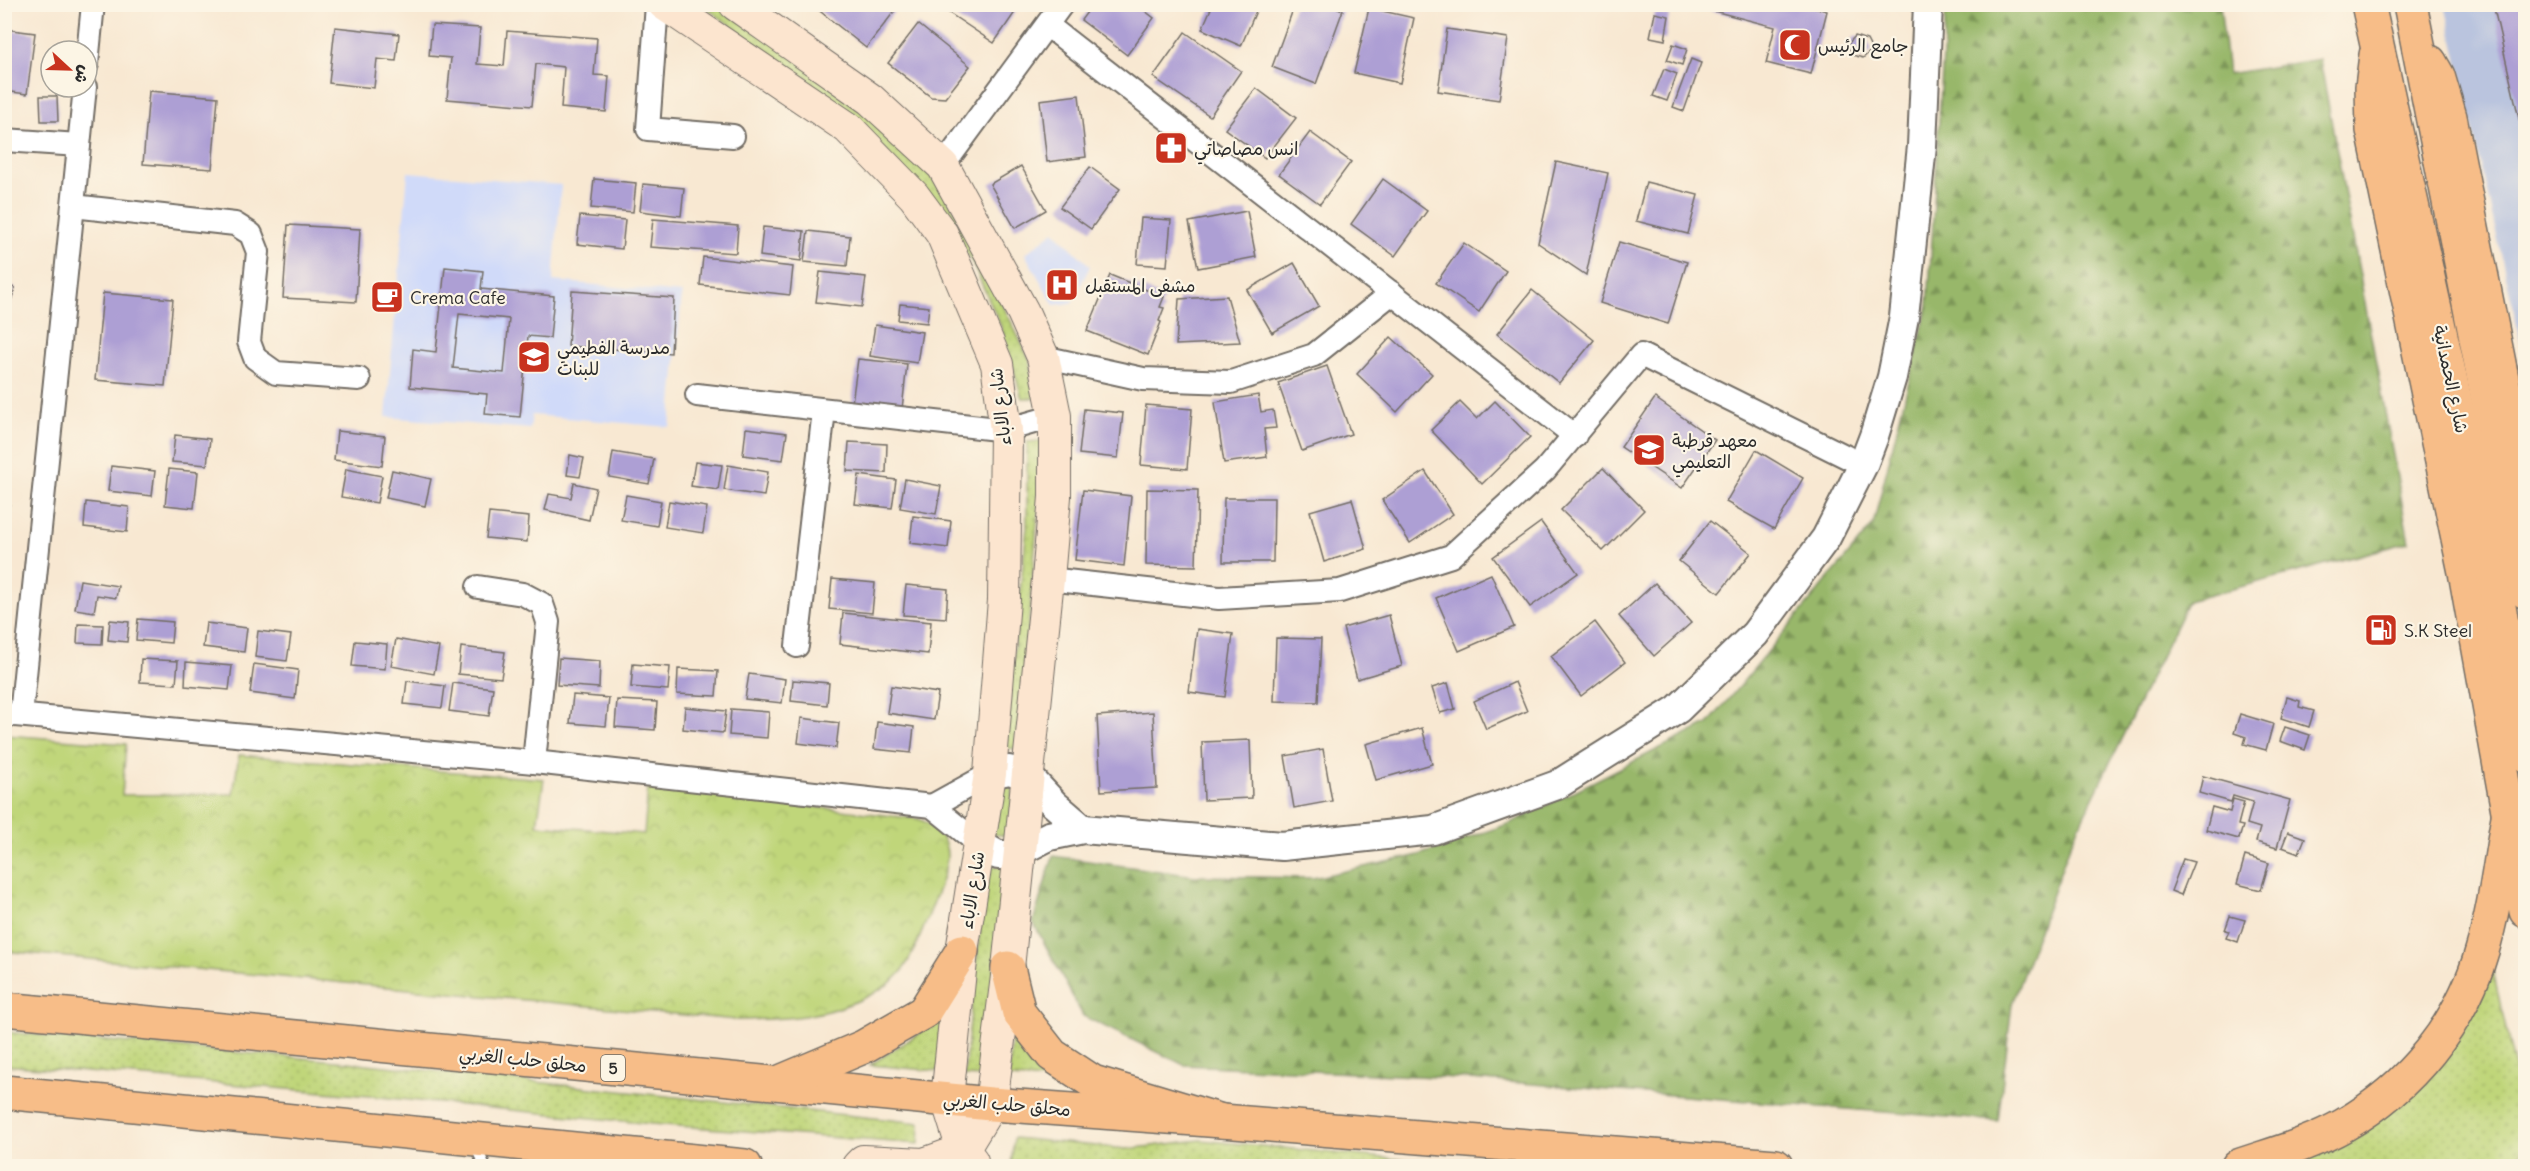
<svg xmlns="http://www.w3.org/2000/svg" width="2530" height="1171" viewBox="0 0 2530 1171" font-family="Delius,'Playpen Sans Arabic',sans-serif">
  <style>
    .built { fill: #d0daf9 }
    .industrial { fill: #bac4de }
    .grass { fill: url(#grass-dots); stroke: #768052; stroke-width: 1.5 }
    .forest { fill: url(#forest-firs); stroke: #62714a; stroke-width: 1.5 }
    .park { fill: url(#park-crowns); stroke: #768052; stroke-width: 1.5 }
    .building { fill: #ad9fd4; fill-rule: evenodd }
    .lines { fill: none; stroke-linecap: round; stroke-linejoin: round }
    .service-casing { stroke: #736d65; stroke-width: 14 }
    .minor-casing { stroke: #736d65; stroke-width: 26 }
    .tertiary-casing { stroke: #736d65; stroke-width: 32 }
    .secondary-casing { stroke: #736d65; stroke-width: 34 }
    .primary-casing { stroke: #736d65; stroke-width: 36 }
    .trunk-casing { stroke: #736d65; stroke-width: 36 }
    .service { stroke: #fff; stroke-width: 10 }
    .minor { stroke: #fff; stroke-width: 22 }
    .tertiary { stroke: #fff; stroke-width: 28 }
    .secondary { stroke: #fce5cf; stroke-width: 32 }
    .primary { stroke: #f7bd88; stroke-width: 33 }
    .trunk { stroke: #f7bd88; stroke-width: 33 }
    .labels { text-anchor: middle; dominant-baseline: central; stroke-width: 4.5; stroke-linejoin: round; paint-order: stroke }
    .shield { fill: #fcf5e5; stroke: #6a6863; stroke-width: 1.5 }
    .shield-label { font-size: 16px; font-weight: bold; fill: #2b2b2b }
    .poi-label { font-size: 18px; fill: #2b2b2b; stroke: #fcf5e5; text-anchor: start }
    .street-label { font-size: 18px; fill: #2b2b2b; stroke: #fcf5e5 }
  </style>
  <defs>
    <pattern id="grass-dots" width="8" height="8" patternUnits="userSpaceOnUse" patternTransform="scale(1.5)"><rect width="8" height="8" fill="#c0d67a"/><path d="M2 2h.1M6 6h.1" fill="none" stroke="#a5b86a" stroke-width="1.8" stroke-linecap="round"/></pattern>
    <pattern id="forest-firs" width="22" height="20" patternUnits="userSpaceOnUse" patternTransform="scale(1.5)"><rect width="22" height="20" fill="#98b76a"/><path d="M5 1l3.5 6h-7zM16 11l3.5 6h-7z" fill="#7c9557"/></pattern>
    <pattern id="park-crowns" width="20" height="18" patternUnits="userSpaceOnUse" patternTransform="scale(1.5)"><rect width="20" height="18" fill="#c0d67a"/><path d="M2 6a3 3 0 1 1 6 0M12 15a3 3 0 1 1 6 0" fill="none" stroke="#a5b86a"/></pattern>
  </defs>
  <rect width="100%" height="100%" fill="#fcf5e5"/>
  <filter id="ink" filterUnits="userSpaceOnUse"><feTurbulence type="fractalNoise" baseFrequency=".0167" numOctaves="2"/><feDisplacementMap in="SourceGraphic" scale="12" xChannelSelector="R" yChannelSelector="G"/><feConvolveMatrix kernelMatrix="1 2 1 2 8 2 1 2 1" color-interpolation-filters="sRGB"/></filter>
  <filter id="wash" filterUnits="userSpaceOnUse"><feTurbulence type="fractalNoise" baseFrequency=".008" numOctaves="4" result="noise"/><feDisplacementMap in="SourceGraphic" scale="24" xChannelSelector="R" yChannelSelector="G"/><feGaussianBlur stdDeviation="1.35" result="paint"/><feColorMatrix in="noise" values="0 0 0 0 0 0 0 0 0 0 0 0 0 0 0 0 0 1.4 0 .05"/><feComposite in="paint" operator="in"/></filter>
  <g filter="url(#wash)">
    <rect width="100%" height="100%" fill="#f8e8d2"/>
    <!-- built -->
    <g class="built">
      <path d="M408 172 561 185 553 281 682 293 670 427 532 415 530 429 386 417Z"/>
      <path d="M1054 231 1090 266 1072 303 1054 305 1025 254Z"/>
    </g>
    <!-- industrial -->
    <path class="industrial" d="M2445 5H2525V363V361Z"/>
    <!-- grass -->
    <g class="grass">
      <path d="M703 5H728L864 107 918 161 941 189 963 223 1030 361 1038 398H1022L1001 326 971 260 929 198 856 119Z"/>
      <path d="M1044 441 1018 749 1004 748 1027 527V442Z"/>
      <path d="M996 777 1014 778 1009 836 991 834Z"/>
      <path d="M987 866H1006L984 1077 964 1076Z"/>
      <path d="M2486 941 2525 1113 2523 1151 2509 1166H2291L2340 1143 2382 1113Z"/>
      <path d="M943 1018 938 1071 870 1065Z"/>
      <path d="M1013 1024 1069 1081 1009 1078Z"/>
      <path d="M5 1032 348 1062 920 1123 919 1144 652 1124 370 1096 5 1065Z"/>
      <path d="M1014 1138 1127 1149 1201 1140 1465 1166H1011Z"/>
    </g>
    <!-- forest -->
    <path class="forest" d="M1946 5H2220L2228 74 2320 59 2409 542 2188 601 2070 845 2012 1004 1998 1121 1458 1078 1184 1065 1083 1016 1033 922 1053 856 1195 876 1313 878 1419 855 1511 823 1708 724 1873 525 1928 305Z"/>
    <!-- park -->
    <path class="park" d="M5 735 126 744 122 795 233 794 239 755 544 779 537 825 644 834 648 788 919 819C934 826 947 838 947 856 947 875 914 955 902 971 896 979 883 988 874 993 827 1018 788 1019 737 1020L5 951Z"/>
    <g id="blocks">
      <!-- building -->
      <g class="building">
        <path d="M811 4H900L866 48Z"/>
        <path d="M1093 4H1136L1154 18 1127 55 1081 20Z"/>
        <path d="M1213 4H1259L1241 46 1202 29Z"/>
        <path d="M1295 4H1327L1343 10 1316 84 1272 67Z"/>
        <path d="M1687 4H1817L1816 8 1827 11 1811 74 1766 63 1775 27Z"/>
        <path d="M2493 4H2526V144L2525 145Z"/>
        <path d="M942 5H1020L994 43 940 7Z"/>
        <path d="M1369 8 1414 18 1400 83 1354 73Z"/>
        <path d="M1655 13 1669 16 1665 40 1650 37Z"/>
        <path d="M918 24 970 66 945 98 931 97 888 63Z"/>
        <path d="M432 25 480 28 477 64 504 66 507 31 597 38 594 75 609 76 606 112 561 108 564 67 536 64 532 106 447 99 451 58 429 56Z"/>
        <path d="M335 27 399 34 396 61 377 59 374 88 329 83Z"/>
        <path d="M4 29 35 33 27 94 4 91Z"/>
        <path d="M1447 29 1508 38 1499 100 1438 91Z"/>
        <path d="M1185 32 1241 71 1210 116 1153 77Z"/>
        <path d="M1855 36 1867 40 1872 50 1863 58 1852 55 1848 44Z"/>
        <path d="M1673 44 1687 49 1682 65 1667 60Z"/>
        <path d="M1691 59 1701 63 1684 111 1673 107Z"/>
        <path d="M1664 69 1677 74 1667 101 1653 96Z"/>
        <path d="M1256 88 1296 118 1265 158 1225 129Z"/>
        <path d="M149 91 218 97 212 169 143 164Z"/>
        <path d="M1079 95 1086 157 1047 162 1040 100Z"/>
        <path d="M40 96H57L58 121H41Z"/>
        <path d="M1310 132 1351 162 1320 204 1279 174Z"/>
        <path d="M1556 162 1608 173 1586 275 1538 243Z"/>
        <path d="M1021 166 1046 210 1015 228 990 184Z"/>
        <path d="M1090 167 1120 189 1091 229 1060 207Z"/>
        <path d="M594 179 636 183 633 212 591 208Z"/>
        <path d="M1383 179 1427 211 1395 256 1351 224Z"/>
        <path d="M1646 182 1698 195 1688 234 1636 221Z"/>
        <path d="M643 184 684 188 681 216 640 211Z"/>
        <path d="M1247 211 1256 257 1198 268 1189 222Z"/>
        <path d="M580 216 625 220 622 249 577 244Z"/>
        <path d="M1141 218 1171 220 1167 266 1137 264Z"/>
        <path d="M653 219 738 226 736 253 650 247Z"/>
        <path d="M288 225 360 229 356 302 283 298Z"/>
        <path d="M763 227 804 231 801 261 760 256Z"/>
        <path d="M808 231 850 236 847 266 804 262Z"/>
        <path d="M1619 242 1687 262 1668 324 1600 303Z"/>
        <path d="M1464 243 1506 271 1479 312 1436 283Z"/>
        <path d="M703 257 793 267 790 295 700 285Z"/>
        <path d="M1294 263 1319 306 1272 333 1247 290Z"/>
        <path d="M445 267 483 271 481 289 554 296 550 338 528 336 520 417 485 414 487 394 410 387 413 349 436 352ZM459 314 509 319 504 373 453 368Z"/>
        <path d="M820 272 866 277 862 307 816 302Z"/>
        <path d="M1110 275 1164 297 1160 307 1164 308 1159 321 1161 322 1148 355 1087 331Z"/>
        <path d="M4 284 15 288 5 320H4Z"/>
        <path d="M1532 290 1594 340 1559 383 1497 334Z"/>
        <path d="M572 291 674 298 671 353 568 346Z"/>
        <path d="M103 293 173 299 165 386 95 380Z"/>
        <path d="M1227 296 1240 342 1176 345 1179 299Z"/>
        <path d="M900 304 929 307 927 323 898 320Z"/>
        <path d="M875 325 922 332 917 363 870 356Z"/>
        <path d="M1391 337 1432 374 1397 412 1357 374Z"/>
        <path d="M858 359 907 364 902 409 852 403Z"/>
        <path d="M1327 366 1351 434 1302 451 1278 383Z"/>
        <path d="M1258 395 1261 412 1273 410 1276 428 1264 429 1267 457 1224 463 1215 402Z"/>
        <path d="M1655 398 1715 440 1682 488 1621 447Z"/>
        <path d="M1495 401 1530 437 1482 484 1431 430 1460 402 1477 419Z"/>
        <path d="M1146 405 1192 409 1187 469 1141 465Z"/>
        <path d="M1084 409 1123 413 1118 458 1079 454Z"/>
        <path d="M746 428 787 433 783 460 743 455Z"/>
        <path d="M337 431 385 436 382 466 334 460Z"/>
        <path d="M175 435 210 439 207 465 172 462Z"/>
        <path d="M849 442 887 444 886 473 847 471Z"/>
        <path d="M1756 450 1803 478 1774 529 1726 502Z"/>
        <path d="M613 452 654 459 649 484 609 477Z"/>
        <path d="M570 455 584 458 580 477 567 475Z"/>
        <path d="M695 462 722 465 718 490 691 486Z"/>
        <path d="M728 465 768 472 764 496 724 490Z"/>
        <path d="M111 466 155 471 152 496 108 491Z"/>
        <path d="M1603 468 1644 510 1603 551 1561 510Z"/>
        <path d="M169 469 198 472 194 508 165 505Z"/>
        <path d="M346 469 382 476 377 503 341 497Z"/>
        <path d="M392 470 431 479 425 506 386 498Z"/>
        <path d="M1425 471 1453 514 1410 543 1382 500Z"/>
        <path d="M859 475 896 480 892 508 855 504Z"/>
        <path d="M905 479 941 486 936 514 900 508Z"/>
        <path d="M574 483 596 488 589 520 545 510 549 494 571 498Z"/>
        <path d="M1147 489 1198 490 1196 566 1146 565Z"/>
        <path d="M1083 490 1131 496 1124 566 1075 560Z"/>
        <path d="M626 495 661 501 657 526 621 520Z"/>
        <path d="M1224 498H1274L1273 562H1223Z"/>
        <path d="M1352 499 1366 549 1324 562 1310 511Z"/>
        <path d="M4 500 10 501 6 530H4Z"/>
        <path d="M669 501 707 507 703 533 665 527Z"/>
        <path d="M86 502 129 507 127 532 84 527Z"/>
        <path d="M489 513 529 517 527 542 486 538Z"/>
        <path d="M913 516 951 521 948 548 910 543Z"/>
        <path d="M1710 521 1751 553 1719 593 1679 561Z"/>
        <path d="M1541 522 1578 573 1530 607 1493 557Z"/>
        <path d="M1491 574 1514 627 1459 651 1436 598Z"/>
        <path d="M832 579 875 583 872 613 829 609Z"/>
        <path d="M80 580 118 586 116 598 97 595 94 612 75 609Z"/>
        <path d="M1655 583 1691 623 1654 656 1619 616Z"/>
        <path d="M906 585 948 589 946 618 903 615Z"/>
        <path d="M843 613 931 622 928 654 840 644Z"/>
        <path d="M1389 615 1402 666 1357 679 1343 628Z"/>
        <path d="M138 619 173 622 171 643 136 640Z"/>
        <path d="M110 620 129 622 127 642 108 640Z"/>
        <path d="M1595 622 1625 662 1581 696 1551 656Z"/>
        <path d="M206 623 247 628 244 652 203 647Z"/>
        <path d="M78 624 103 625 102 644 77 643Z"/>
        <path d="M1197 629 1233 634 1225 697 1189 692Z"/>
        <path d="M258 631 291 635 287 661 255 657Z"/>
        <path d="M1276 638 1321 639 1318 702 1274 701Z"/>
        <path d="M396 639 439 647 434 674 391 666Z"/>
        <path d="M355 641 387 644 385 669 352 666Z"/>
        <path d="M461 647 505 652 501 678 458 674Z"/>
        <path d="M559 658 600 661 599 688 557 685Z"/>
        <path d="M141 659 178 661 176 684 140 682Z"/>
        <path d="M186 662 232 666 229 690 185 686Z"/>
        <path d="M254 664 298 670 295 699 250 693Z"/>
        <path d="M633 664 670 667 668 690 631 687Z"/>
        <path d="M678 669 718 671 716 696 677 694Z"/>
        <path d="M749 674 785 679 782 703 745 699Z"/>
        <path d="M793 680 829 683 827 705 791 701Z"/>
        <path d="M407 681 445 686 442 708 404 704Z"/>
        <path d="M1515 682 1527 711 1486 729 1474 701Z"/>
        <path d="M453 683 493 688 489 716 449 711Z"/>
        <path d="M1448 683 1455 709 1440 713 1432 688Z"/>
        <path d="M891 686 938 693 934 720 887 713Z"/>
        <path d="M573 695 609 698 606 726 570 723Z"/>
        <path d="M2287 697 2300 701 2299 707 2314 711 2309 727 2281 718Z"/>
        <path d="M617 700 657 702 655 730 615 727Z"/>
        <path d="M685 707 726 711 723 733 683 729Z"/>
        <path d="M731 709 769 712 767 738 729 735Z"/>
        <path d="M1153 712 1157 788 1101 791 1097 716Z"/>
        <path d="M2240 714 2273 724 2266 750 2244 744 2246 737 2234 733Z"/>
        <path d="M801 718 839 723 836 748 798 743Z"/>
        <path d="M877 722 914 727 911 753 874 749Z"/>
        <path d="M2285 727 2310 735 2305 750 2280 741Z"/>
        <path d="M1422 728 1432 764 1376 780 1366 744Z"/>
        <path d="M1250 740 1252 798 1204 800 1202 742Z"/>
        <path d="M1323 749 1332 801 1294 808 1285 756Z"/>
        <path d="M2203 776 2290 800 2277 848 2256 842 2260 828 2247 824 2253 802 2233 796 2231 802 2199 793Z"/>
        <path d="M2233 799 2244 802 2238 825 2243 826 2239 839 2206 830 2212 807 2230 812Z"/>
        <path d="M2288 832 2305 838 2299 853 2282 847Z"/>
        <path d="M2245 856 2269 863 2261 890 2237 884Z"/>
        <path d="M2183 859 2194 862 2181 895 2171 891Z"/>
        <path d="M2230 916 2245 920 2238 942 2226 938 2229 931 2225 930Z"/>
      </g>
    </g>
  </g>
  <g filter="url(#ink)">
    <use href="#blocks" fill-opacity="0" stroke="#736d65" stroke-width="1.5"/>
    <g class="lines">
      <defs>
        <path id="service" d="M474 1144 485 1166"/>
        <g id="minor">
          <path d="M657 4 648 129 733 136"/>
          <path d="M1047 25 1575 436"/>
          <path d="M87 64 93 4"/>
          <path d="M4 140 79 145"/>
          <path d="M943 166 1062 4"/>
          <path d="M73 206 235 224 251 234 258 252 249 342 255 358 276 373 359 379"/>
          <path d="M1043 357 1143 379 1231 382 1314 355 1392 293"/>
          <path d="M697 395 1006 430 1055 416"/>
          <path d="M1048 579 1219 598 1340 591 1451 556 1545 470 1641 355 1863 465"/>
          <path d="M478 587 523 594 542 604 548 622 534 762"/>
          <path d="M797 646 824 410"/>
          <path d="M4 714 534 762 932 806 980 845"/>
          <path d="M21 715 85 87"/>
          <path d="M932 806 990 774"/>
        </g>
        <g id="tertiary">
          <path d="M990 774 1009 770 1028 776 1054 804 1083 829"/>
          <path d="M980 845 998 855H1012L1049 836 1083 829 1282 846 1433 830 1557 785 1678 709 1755 634 1826 538 1863 465 1874 436 1892 377 1904 317 1922 146 1928 4"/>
        </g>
        <g id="secondary">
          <path d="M664 4 848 128 914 196 942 234 997 364 1006 430 1004 600 990 774 962 951 947 1099 963 1150 972 1161"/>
          <path d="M735 4 870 99 943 166 1023 312 1043 357 1055 416V497L1048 579 1008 968 991 1104 963 1150 924 1164 863 1161 858 1166"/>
        </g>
        <g id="primary">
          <path d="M2376 55 2372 87 2373 130 2465 572 2526 911"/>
          <path d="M2430 62 2438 76 2450 117 2526 499"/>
        </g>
        <g id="trunk">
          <path d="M2368 4 2492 568 2526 756"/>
          <path d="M2410 4 2526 592"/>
          <path d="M1008 968 1019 1013 1052 1055 1093 1082 1222 1121 1776 1166"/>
          <path d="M4 1009 991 1104 1222 1121"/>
          <path d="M780 1082 863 1047 924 1012 962 951"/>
          <path d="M4 1092 745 1166"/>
          <path d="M2238 1166C2273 1154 2311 1144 2344 1125 2410 1087 2461 1025 2482 951 2495 908 2500 861 2508 817"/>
        </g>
      </defs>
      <!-- service casing -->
      <use href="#service" class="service-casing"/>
      <!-- minor casing -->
      <use href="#minor" class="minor-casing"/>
      <!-- tertiary casing -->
      <use href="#tertiary" class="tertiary-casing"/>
      <!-- secondary casing -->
      <use href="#secondary" class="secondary-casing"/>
      <!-- primary casing -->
      <use href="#primary" class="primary-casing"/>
      <!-- trunk casing -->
      <use href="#trunk" class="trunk-casing"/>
      <!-- service -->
      <use href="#service" class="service"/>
      <!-- minor -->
      <use href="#minor" class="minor"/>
      <!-- tertiary -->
      <use href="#tertiary" class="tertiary"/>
      <!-- secondary -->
      <use href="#secondary" class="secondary"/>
      <!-- primary -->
      <use href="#primary" class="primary"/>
      <!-- trunk -->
      <use href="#trunk" class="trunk"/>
    </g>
  </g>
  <!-- icons -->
  <defs>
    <symbol id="mosque-square" viewBox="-11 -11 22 22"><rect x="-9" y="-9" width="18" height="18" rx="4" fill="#c8321e" stroke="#fcf5e5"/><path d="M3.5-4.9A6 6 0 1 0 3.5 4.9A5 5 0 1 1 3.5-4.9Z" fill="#fff"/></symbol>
    <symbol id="pharmacy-square" viewBox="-11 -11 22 22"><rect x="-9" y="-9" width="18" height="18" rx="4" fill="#c8321e" stroke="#fcf5e5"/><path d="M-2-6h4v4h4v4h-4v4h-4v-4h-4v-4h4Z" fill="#fff"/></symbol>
    <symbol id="hospital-square" viewBox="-11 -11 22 22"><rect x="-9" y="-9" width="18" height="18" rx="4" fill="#c8321e" stroke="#fcf5e5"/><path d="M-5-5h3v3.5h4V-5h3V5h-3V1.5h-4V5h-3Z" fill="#fff"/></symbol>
    <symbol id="cafe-square" viewBox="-11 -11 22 22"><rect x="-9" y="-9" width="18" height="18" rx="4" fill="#c8321e" stroke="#fcf5e5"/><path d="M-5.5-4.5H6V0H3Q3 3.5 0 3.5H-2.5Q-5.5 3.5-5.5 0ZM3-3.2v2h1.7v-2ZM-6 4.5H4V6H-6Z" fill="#fff"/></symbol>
    <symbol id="school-square" viewBox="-11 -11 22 22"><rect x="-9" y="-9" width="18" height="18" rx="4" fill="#c8321e" stroke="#fcf5e5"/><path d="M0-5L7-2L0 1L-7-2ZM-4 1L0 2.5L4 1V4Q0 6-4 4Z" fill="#fff"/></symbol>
    <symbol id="fuel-square" viewBox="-11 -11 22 22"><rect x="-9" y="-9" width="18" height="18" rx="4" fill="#c8321e" stroke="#fcf5e5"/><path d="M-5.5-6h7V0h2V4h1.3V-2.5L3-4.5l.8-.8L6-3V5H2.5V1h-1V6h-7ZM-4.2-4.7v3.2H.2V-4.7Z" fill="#fff"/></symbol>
  </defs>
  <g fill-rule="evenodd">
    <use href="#mosque-square" x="1776" y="26" width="38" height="38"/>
    <use href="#pharmacy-square" x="1152" y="129" width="38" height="38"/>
    <use href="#hospital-square" x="1043" y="266" width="38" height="38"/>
    <use href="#cafe-square" x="368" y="278" width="38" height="38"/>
    <use href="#school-square" x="515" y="338" width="38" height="38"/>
    <use href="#school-square" x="1630" y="431" width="38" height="38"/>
    <use href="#fuel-square" x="2362" y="611" width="38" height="38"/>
  </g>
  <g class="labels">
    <!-- shield labels -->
    <rect class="shield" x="601" y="1055" width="24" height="26" rx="4.5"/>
    <g class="shield-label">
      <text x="613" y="1068">5</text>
    </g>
    <!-- poi labels -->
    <g class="poi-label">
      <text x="1818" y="45">جامع الرئيس</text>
      <text x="1194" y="148">انس مصاصاتي</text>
      <text x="1085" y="285">مشفى المستقبل</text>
      <text x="410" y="297">Crema Cafe</text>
      <text x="557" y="347">مدرسة الفطيمي<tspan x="557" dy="21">للبنات</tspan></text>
      <text x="1672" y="440">معهد قرطبة<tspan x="1672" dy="21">التعليمي</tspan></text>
      <text x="2404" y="630">S.K Steel</text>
    </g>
    <!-- street labels -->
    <g class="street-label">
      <text transform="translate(2451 379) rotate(78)">شارع الحمدانية</text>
      <text transform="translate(1000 407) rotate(-97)">شارع الاباء</text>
      <text transform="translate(972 890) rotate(-81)">شارع الاباء</text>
      <text transform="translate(523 1059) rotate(6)">محلق حلب الغربي</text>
      <text transform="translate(1007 1104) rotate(5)">محلق حلب الغربي</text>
    </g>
  </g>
  <!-- margin -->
  <rect width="2530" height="1171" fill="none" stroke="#fcf5e5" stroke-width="24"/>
  <!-- north arrow -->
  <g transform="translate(69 69) rotate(112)"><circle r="28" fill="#fcf5e5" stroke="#a8a49b" stroke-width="1.5"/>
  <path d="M0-4.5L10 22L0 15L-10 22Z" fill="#c8321e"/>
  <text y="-9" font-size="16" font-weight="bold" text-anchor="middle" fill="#2b2b2b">ش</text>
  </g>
</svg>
